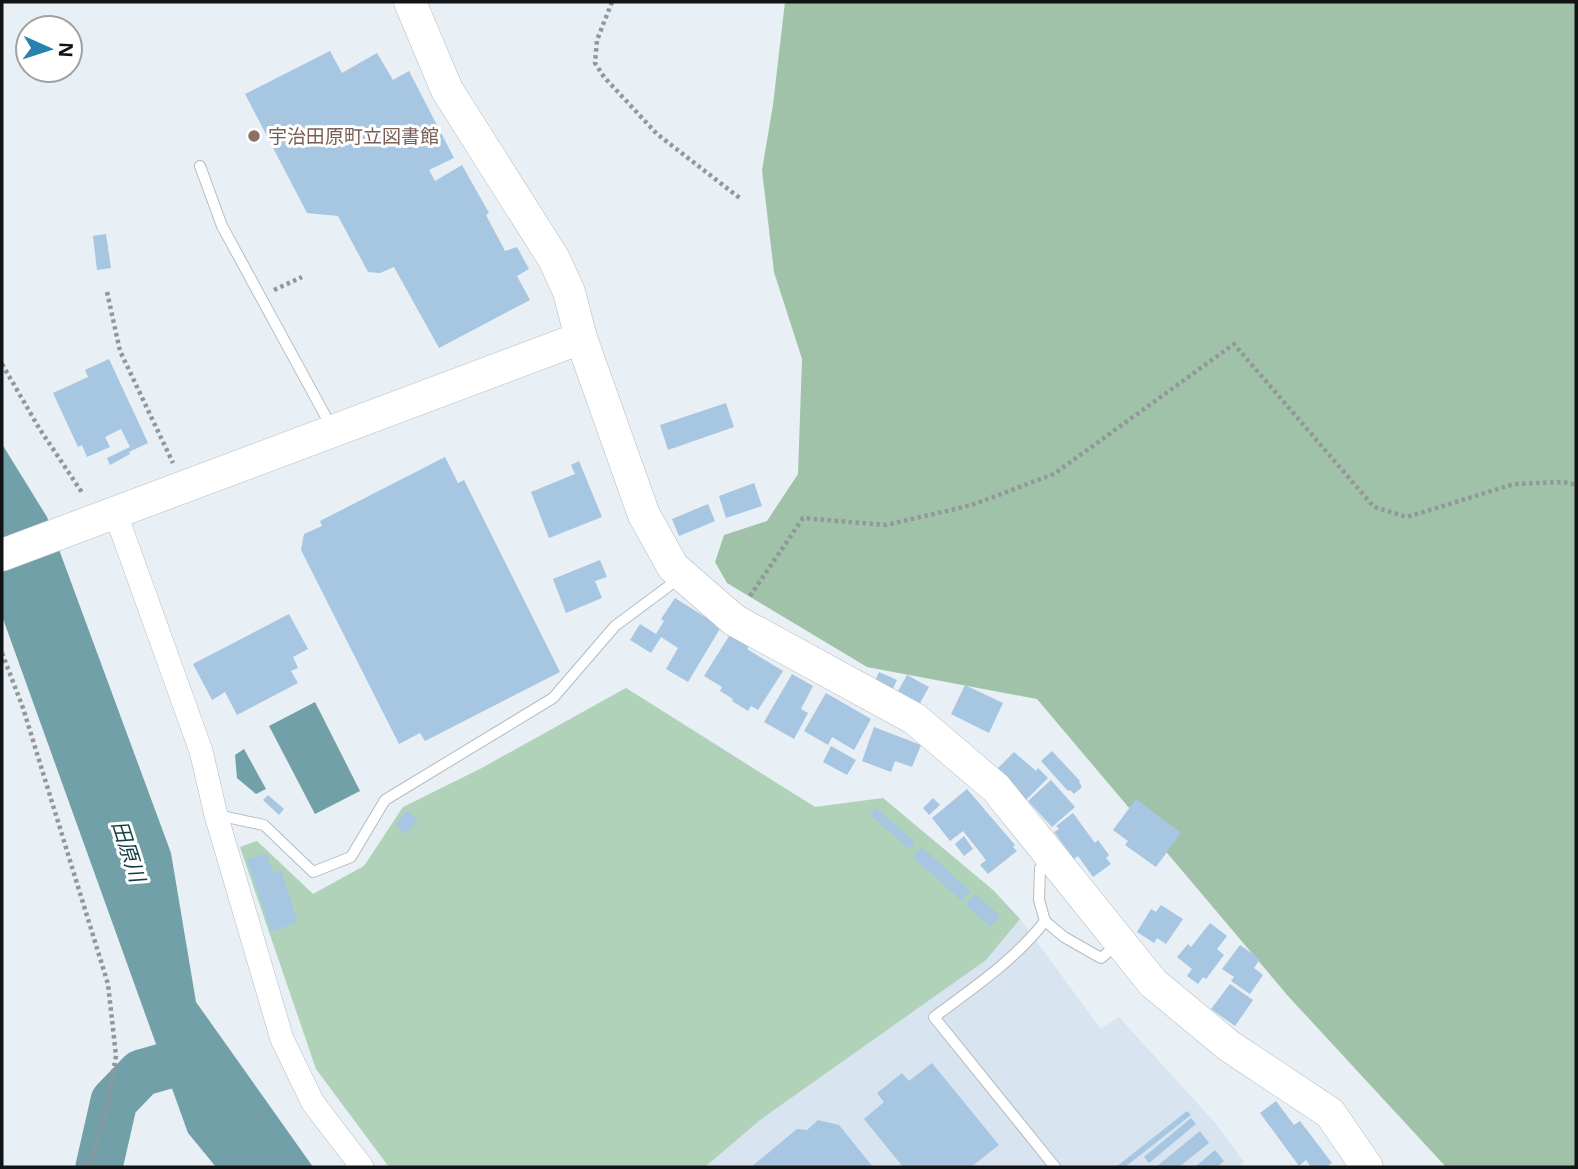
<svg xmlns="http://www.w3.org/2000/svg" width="1578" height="1169" viewBox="0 0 1578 1169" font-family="'Open Sans','Noto Sans JP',sans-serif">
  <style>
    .built { fill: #d8e5f1 }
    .green { fill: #b0d2b9 }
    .forest { fill: #a0c2a9 }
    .water { fill: #72a0a9 }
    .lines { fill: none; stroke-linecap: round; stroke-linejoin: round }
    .river { stroke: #72a0a9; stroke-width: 47 }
    .building { fill: #a7c6e1 }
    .lane-casing { stroke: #b5bbc2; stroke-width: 12 }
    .street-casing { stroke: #b5bbc2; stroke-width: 24 }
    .secondary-casing { stroke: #b5bbc2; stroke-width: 33 }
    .path { stroke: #92979b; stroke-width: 4.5; stroke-dasharray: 3.5 3.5; stroke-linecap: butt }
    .lane { stroke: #fff; stroke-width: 10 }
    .street { stroke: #fff; stroke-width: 23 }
    .secondary { stroke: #fff; stroke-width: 32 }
    .education-dot { fill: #8d6e63; stroke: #fff; stroke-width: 2.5 }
    .labels { text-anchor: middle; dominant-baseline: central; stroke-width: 6; stroke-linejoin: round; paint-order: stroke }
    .education-label { font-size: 19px; fill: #785e54; stroke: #fff; text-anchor: start }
    .water-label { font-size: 21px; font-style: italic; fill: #133f46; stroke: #fff }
  </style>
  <rect width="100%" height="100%" fill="#e8eff5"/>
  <!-- built -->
  <path class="built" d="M626 688 815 807 883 798 993 890 1020 919 1101 1029 1119 1017 1217 1125 1244 1162 1239 1167H389L316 1069 240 847 257 841 313 894 364 866 403 807 480 769Z"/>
  <!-- green -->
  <path class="green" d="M626 688 815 807 883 798 993 890 1020 919 986 960 760 1120 705 1167H389L316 1069 240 847 257 841 313 894 364 866 403 807 480 769Z"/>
  <!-- forest -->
  <path class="forest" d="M785 2H1576V1167H1446L1288 996 1037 699 867 667 727 583 715 562 724 535 767 521 798 474 802 359 774 272 762 170 773 105Z"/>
  <!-- water -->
  <g class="water">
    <path d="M2 444 47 517 171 853 196 1002 313 1167H216L188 1133 2 616Z"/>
    <path d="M315 702 360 791 315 814 269 726Z"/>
    <path d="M244 749 266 789 256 794 237 778 235 755Z"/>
  </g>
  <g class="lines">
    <!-- river -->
    <path class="river" d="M99 1167 114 1101 141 1073 197 1057"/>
  </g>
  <!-- building -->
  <g class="building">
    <path d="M330 51 342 73 377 53 393 80 409 71 454 158 429 170 435 181 462 165 489 213 486 215 505 251 517 247 529 269 517 276 530 300 439 348 394 267 380 273 368 272 338 216 307 213 245 94Z"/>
    <path d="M106 234 111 268 97 270 93 236Z"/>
    <path d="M109 359 148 443 129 452 130 454 110 465 107 458 130 447 121 429 105 437 110 447 87 457 82 445 78 447 53 393 88 377 85 370Z"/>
    <path d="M726 403 734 427 668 450 660 425Z"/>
    <path d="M445 457 458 483 464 480 560 672 425 741 420 733 399 744 301 550 304 534 322 526 320 521Z"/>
    <path d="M579 461 602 517 549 538 531 492 575 474 571 465Z"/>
    <path d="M754 483 762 506 726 518 719 496Z"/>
    <path d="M708 504 715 521 679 536 672 519Z"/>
    <path d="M600 560 607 577 595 581 602 598 566 613 553 579Z"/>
    <path d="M675 598 721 627 688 682 666 669 678 648 661 637 651 653 630 640 640 624 656 634 664 621 661 619Z"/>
    <path d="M289 614 308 649 293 657 298 668 291 671 298 683 237 715 225 692 212 700 193 664Z"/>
    <path d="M731 633 750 645 747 649 783 671 758 710 751 706 748 711 732 701 733 699 720 691 722 687 704 676Z"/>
    <path d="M879 672 897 680 892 691 874 683Z"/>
    <path d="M792 674 813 686 801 709 808 713 794 739 764 722Z"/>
    <path d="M907 675 929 687 920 703 898 691Z"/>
    <path d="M965 685 1003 703 989 733 951 714Z"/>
    <path d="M826 693 871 719 854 750 832 737 828 745 804 731Z"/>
    <path d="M874 727 921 745 912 767 895 761 891 772 862 761Z"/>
    <path d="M831 746 856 760 847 775 823 762Z"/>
    <path d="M1052 751 1080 781 1079 782 1082 787 1074 794 1070 790 1068 791 1041 761Z"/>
    <path d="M1014 752 1036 771 1038 768 1048 778 1026 800 996 770Z"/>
    <path d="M1051 780 1075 807 1052 827 1028 801Z"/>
    <path d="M967 789 1015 845 1013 847 1017 851 988 874 980 865 986 860 963 831 950 841 932 818Z"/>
    <path d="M268 795 284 809 279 815 263 800Z"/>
    <path d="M933 798 940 805 929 815 923 808Z"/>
    <path d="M1136 799 1181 833 1156 867 1125 845 1128 841 1113 830Z"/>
    <path d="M876 808 916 843 909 849 870 815Z"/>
    <path d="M407 811 418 819 406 834 395 825Z"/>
    <path d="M1073 813 1095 843 1098 840 1109 855 1106 858 1111 864 1093 877 1078 856 1074 859 1054 832 1059 829 1056 826Z"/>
    <path d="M964 836 973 849 964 856 955 844Z"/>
    <path d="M922 847 970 891 962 901 913 857Z"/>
    <path d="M267 853 273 873 281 870 298 922 271 932 247 859Z"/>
    <path d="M975 894 1000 916 990 927 966 905Z"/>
    <path d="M1161 905 1183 919 1166 944 1157 938 1154 943 1137 932 1151 909 1156 912Z"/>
    <path d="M1210 923 1227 936 1217 949 1224 955 1206 979 1203 977 1198 984 1187 976 1192 969 1177 957 1188 944 1191 947Z"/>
    <path d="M1240 945 1260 959 1254 968 1263 975 1250 994 1231 981 1234 977 1222 969Z"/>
    <path d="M1230 984 1253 1000 1235 1026 1211 1009Z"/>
    <path d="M932 1063 999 1145 971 1167H903L864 1119 884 1102 877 1093 902 1073 909 1081Z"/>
    <path d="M1276 1101 1294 1125 1300 1121 1332 1163 1326 1167H1311L1306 1160 1299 1166 1260 1113Z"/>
    <path d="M1187 1111 1191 1115 1125 1167H1116Z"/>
    <path d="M1191 1118 1196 1124 1149 1163 1144 1157Z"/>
    <path d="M818 1120 839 1125 873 1167H751L797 1129 807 1130Z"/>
    <path d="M1200 1131 1209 1143 1179 1167H1156Z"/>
    <path d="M1215 1150 1224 1161 1217 1167H1195Z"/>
  </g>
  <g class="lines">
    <defs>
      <g id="lane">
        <path d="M200 166 222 226 332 428"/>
        <path d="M217 815 264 825 313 872 351 857 385 800 553 698 615 626 681 577"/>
        <path d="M1049 859 1040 868 1039 900 1045 921C1015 960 973 988 934 1017L1055 1167"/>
        <path d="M1045 921 1064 937 1101 958 1118 944"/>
      </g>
      <path id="street" d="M115 512 201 751 216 815 282 1039 313 1103 362 1167"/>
      <g id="secondary">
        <path d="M410 2 447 90 554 259 569 292 581 338 644 515 673 567 734 620 915 719 996 788 1153 983 1229 1046 1330 1113 1367 1167"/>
        <path d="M2 555 581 338"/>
      </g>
    </defs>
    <!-- lane casing -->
    <use href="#lane" class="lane-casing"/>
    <!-- street casing -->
    <use href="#street" class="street-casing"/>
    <!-- secondary casing -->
    <use href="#secondary" class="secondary-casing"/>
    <!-- path -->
    <g class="path">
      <path d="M612 2 597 40 595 63 604 77 657 134 741 199"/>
      <path d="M274 290 302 277"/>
      <path d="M107 292 120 351 173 463"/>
      <path d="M2 364 39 428 83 494"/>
      <path d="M750 596 803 518 886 525 972 505 1054 474 1234 344 1374 507 1407 517 1514 484 1564 482 1576 485"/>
      <path d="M2 653 23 708 108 984 116 1056 107 1107 91 1160 85 1167"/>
    </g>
    <!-- lane -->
    <use href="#lane" class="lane"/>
    <!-- street -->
    <use href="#street" class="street"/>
    <!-- secondary -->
    <use href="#secondary" class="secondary"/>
  </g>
  <!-- markers -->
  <circle class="education-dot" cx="254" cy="136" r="7"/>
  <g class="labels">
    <!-- education labels -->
    <g class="education-label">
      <text x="268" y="136">宇治田原町立図書館</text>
    </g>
    <!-- water labels -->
    <g class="water-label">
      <text transform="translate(129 851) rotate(72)">田原川</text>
    </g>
  </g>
  <!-- border -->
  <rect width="1578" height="1169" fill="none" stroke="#111315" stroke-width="7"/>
  <!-- north arrow -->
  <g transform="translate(49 49) rotate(93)"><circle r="33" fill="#ffffff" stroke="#a0a1a1" stroke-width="2"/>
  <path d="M0-5L12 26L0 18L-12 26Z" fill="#2881af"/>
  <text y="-10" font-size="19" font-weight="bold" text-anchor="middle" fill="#111315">N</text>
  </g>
</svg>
